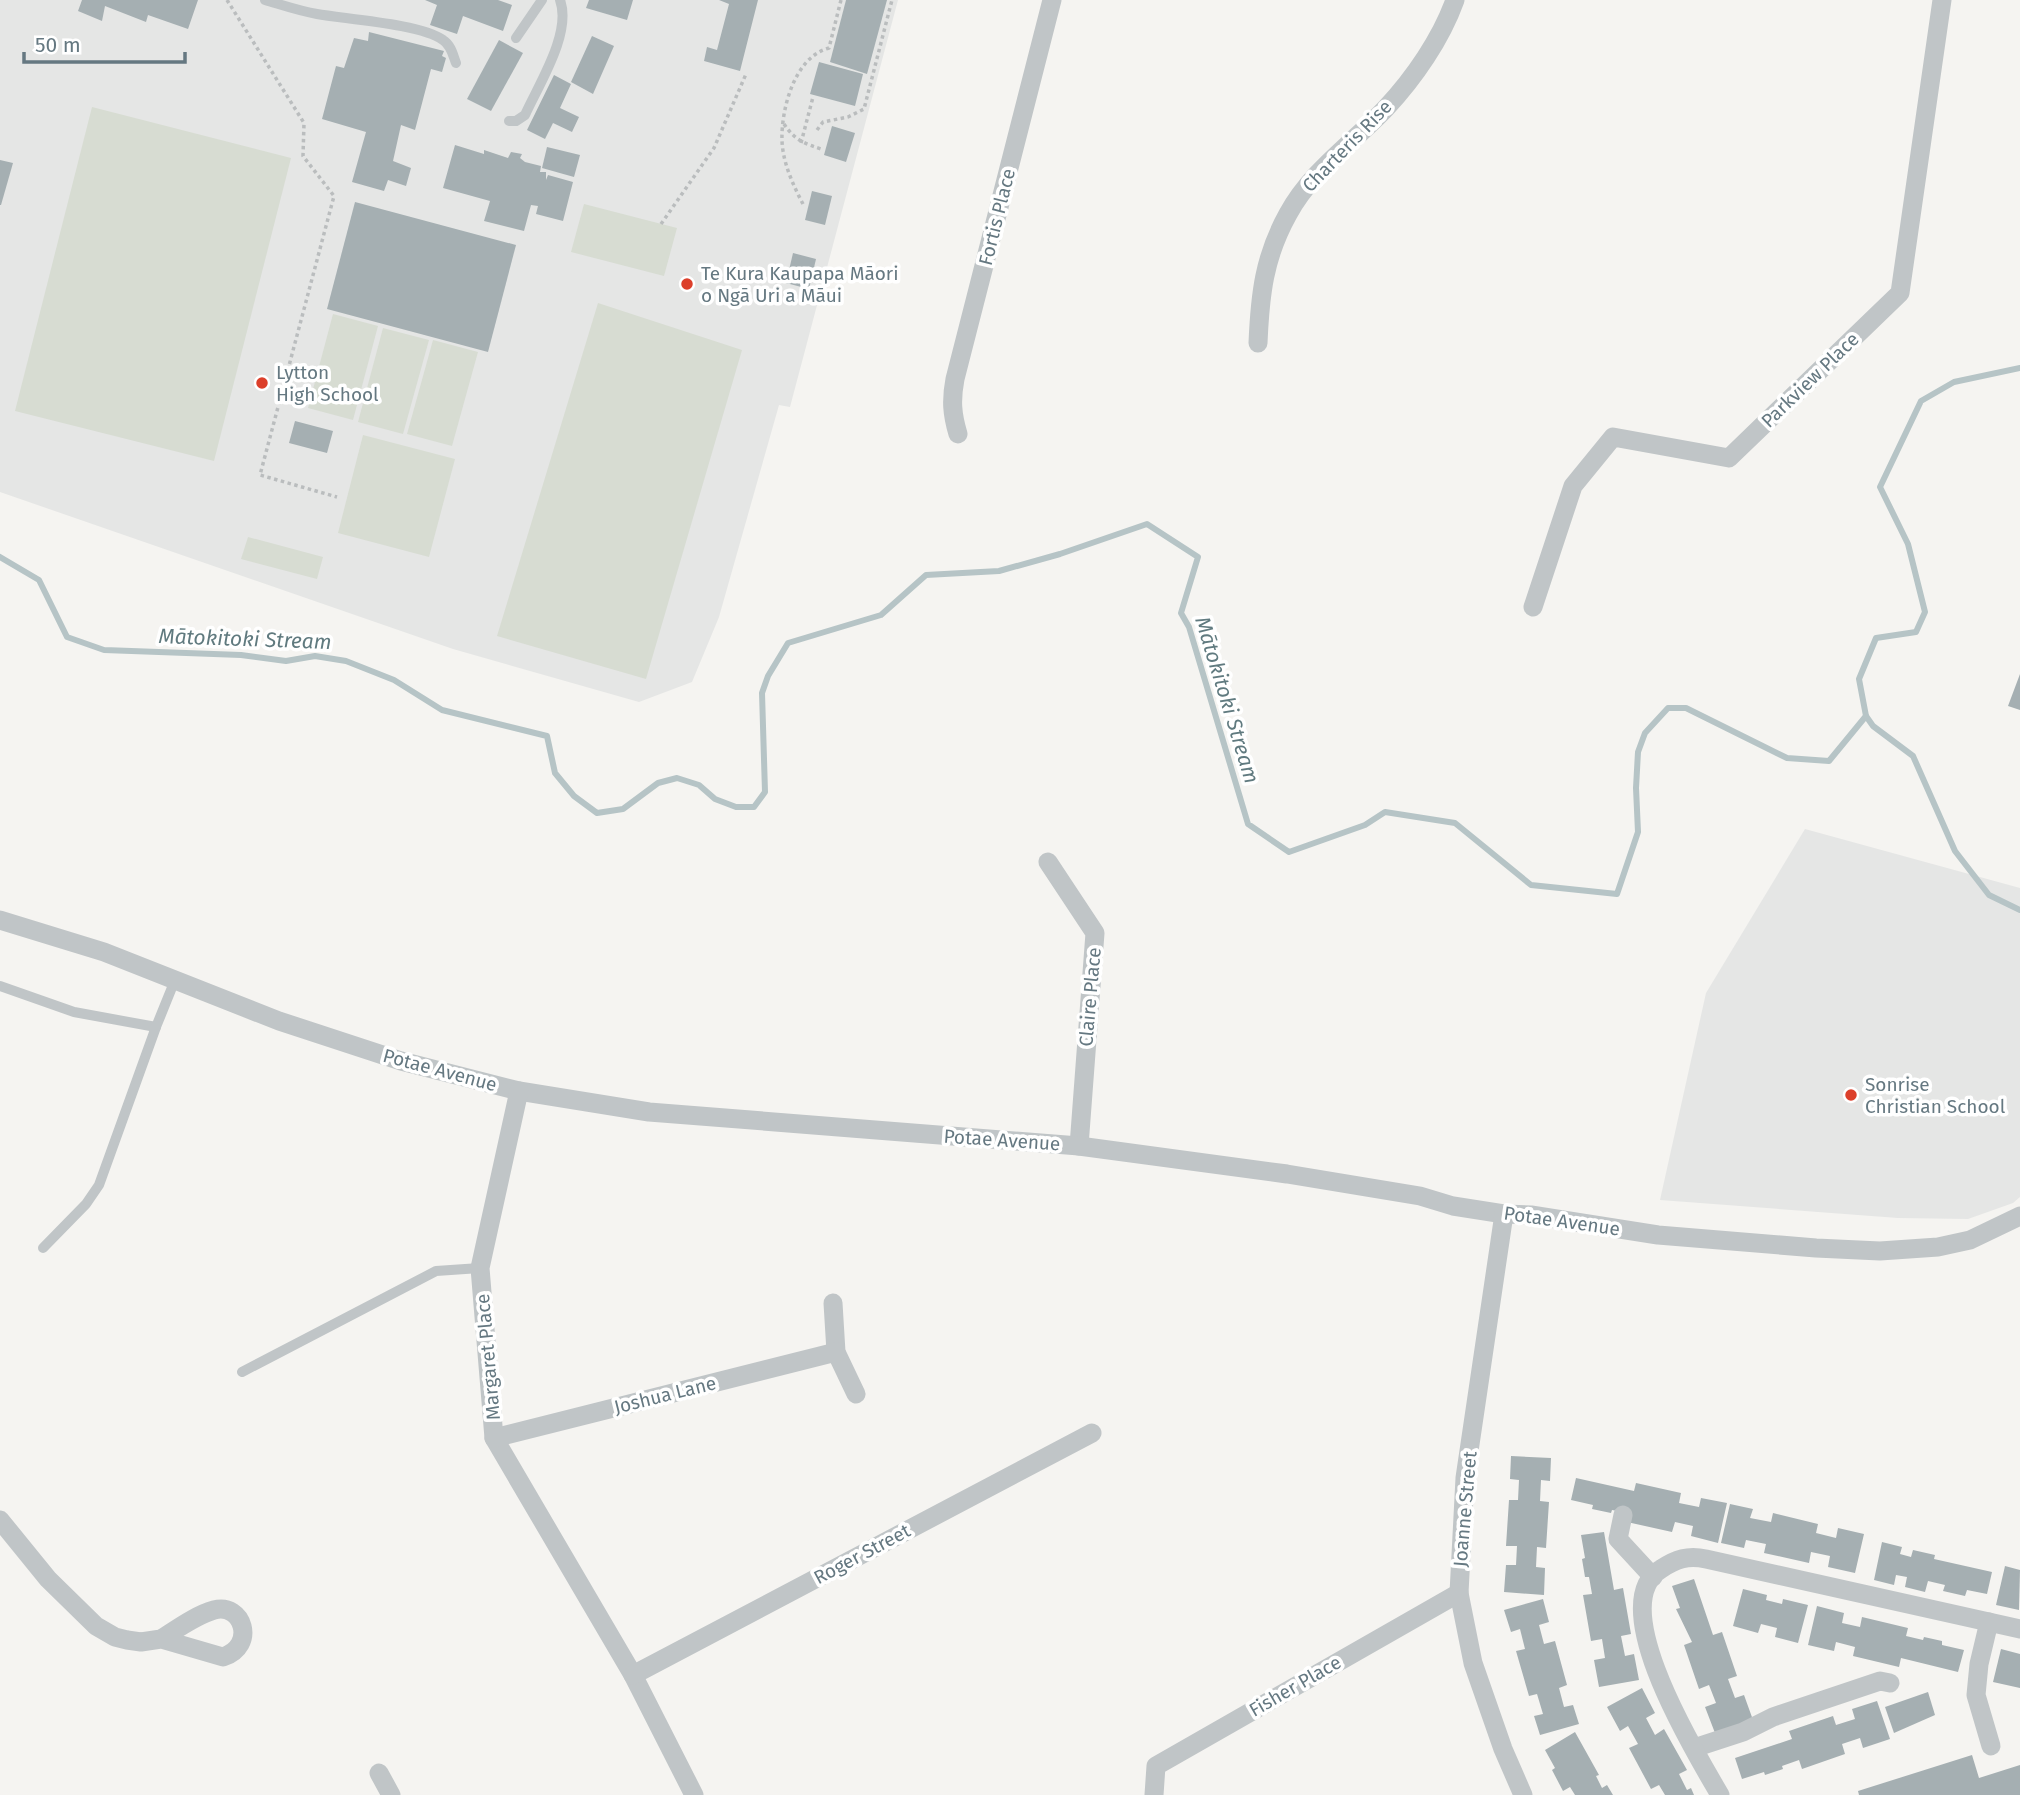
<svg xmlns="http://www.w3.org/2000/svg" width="2020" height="1795" viewBox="0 0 2020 1795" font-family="'Fira Sans',sans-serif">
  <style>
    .built { fill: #e5e6e5 }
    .green { fill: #d7dcd2 }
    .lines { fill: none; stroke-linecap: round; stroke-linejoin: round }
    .stream { stroke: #b6c4c6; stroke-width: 6 }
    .building { fill: #a5afb2 }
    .path { stroke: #babdbe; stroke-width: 3.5; stroke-dasharray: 3.5 3.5; stroke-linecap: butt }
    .lane { stroke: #c0c5c7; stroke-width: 10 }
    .street { stroke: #c0c5c7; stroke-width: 19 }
    .poi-dot { fill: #dc3f2a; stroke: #fff; stroke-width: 2.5 }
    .labels { text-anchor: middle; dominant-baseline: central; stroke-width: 7; stroke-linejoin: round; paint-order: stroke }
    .street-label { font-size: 19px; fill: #657881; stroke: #fff }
    .poi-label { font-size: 19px; fill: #657881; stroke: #fff; text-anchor: start }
    .water-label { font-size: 21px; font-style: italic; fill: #607a7f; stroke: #fff }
  </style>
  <rect width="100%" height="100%" fill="#f5f4f1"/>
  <!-- built -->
  <g class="built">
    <path d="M0 0H898L790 407 779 405 719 617 692 682 639 702 453 649 0 492Z"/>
    <path d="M1805 829 2020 888V1197L2013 1203 1968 1219 1898 1218 1660 1200 1706 993Z"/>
  </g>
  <!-- green -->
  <g class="green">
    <path d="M92 107 291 158 214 461 15 411Z"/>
    <path d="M584 204 677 228 664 276 571 252Z"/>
    <path d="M598 303 742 350 646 679 497 636Z"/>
    <path d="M333 314 378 326 353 420 308 408Z"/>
    <path d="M383 328 429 340 403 434 358 422Z"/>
    <path d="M433 340 478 352 452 446 407 434Z"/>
    <path d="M363 435 455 459 429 557 338 533Z"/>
    <path d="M248 537 323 557 317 579 241 559Z"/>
  </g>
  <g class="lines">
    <!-- stream -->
    <g class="stream">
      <path d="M0 557 39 580 67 637 104 650 241 655 286 661 315 656 346 661 394 680 442 710 547 736 555 773 574 796 597 813 623 809 658 783 677 778 699 785 715 799 736 807H754L765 792 762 693 768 676 788 643 881 615 926 575 999 571 1060 554 1147 524 1198 557 1181 613 1189 627 1248 824 1289 852 1365 825 1385 812 1455 823 1531 885 1617 894 1638 832 1636 788 1638 752 1645 733 1668 708H1686L1787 758 1829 761 1866 716 1859 679 1876 638 1916 632 1925 612 1908 544 1880 487 1921 401 1954 382 2020 368"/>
      <path d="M1866 716 1873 726 1913 756 1955 851 1989 895 2020 910"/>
    </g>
  </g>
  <!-- building -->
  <g class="building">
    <path d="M82 0H198L188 29 148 15 146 22 105 6 102 21 78 11Z"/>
    <path d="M425 0H498L512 5 503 31 463 16 457 34 430 25 437 5Z"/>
    <path d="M589 0H633L627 20 586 8Z"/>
    <path d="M719 0H758L740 71 704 61 707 47 717 50 729 4Z"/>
    <path d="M846 0H887L867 74 830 62Z"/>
    <path d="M369 32 444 51 442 56 446 58 442 72 431 69 415 130 401 125 393 161 411 168 406 186 388 180 384 191 352 182 366 132 322 119 336 66 344 68 354 38 368 41Z"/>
    <path d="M592 36 614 46 593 94 571 82Z"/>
    <path d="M499 40 523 53 491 111 467 99Z"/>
    <path d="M819 62 863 74 855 106 810 94Z"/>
    <path d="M554 75 571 84 560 108 579 117 572 132 553 123 545 139 527 130Z"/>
    <path d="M832 126 855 133 846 162 824 155Z"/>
    <path d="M455 145 484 154V150L508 158 511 152 522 154 520 158 525 162 541 166 540 172H546V180L548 175 573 182 563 221 536 214 538 206 531 205 524 231 484 221 490 201 443 188Z"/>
    <path d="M547 147 580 155 574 177 542 168Z"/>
    <path d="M0 160 13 163 1 205H0Z"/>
    <path d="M812 191 832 196 825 225 805 220Z"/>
    <path d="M355 202 516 245 488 352 327 309Z"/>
    <path d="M793 253 816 259 809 289 786 283Z"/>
    <path d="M295 421 333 431 327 453 289 443Z"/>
    <path d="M2020 674V710L2008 706Z"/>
    <path d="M1511 1456 1551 1458 1550 1481 1541 1480 1540 1501 1549 1502 1546 1548 1537 1547 1536 1567 1545 1568 1544 1595 1504 1592 1506 1565H1516L1517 1546H1506L1509 1500H1518L1519 1480 1510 1479Z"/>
    <path d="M1576 1478 1634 1491 1636 1483 1681 1493 1679 1503 1699 1507 1701 1498 1727 1503 1718 1543 1691 1536 1693 1526 1675 1522 1672 1532 1627 1522 1629 1513 1612 1510 1611 1513 1592 1509 1593 1505 1571 1500Z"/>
    <path d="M1730 1504 1753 1509 1750 1518 1771 1522 1773 1513 1818 1524 1816 1533 1836 1538 1838 1528 1864 1534 1855 1573 1828 1567 1830 1556 1811 1552 1809 1563 1764 1553 1766 1544 1746 1540 1744 1548 1721 1543Z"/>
    <path d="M1604 1532 1614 1590 1623 1588 1631 1634 1621 1636 1625 1656 1634 1654 1639 1680 1599 1687 1594 1660 1605 1658 1602 1639 1591 1641 1583 1595 1592 1594 1589 1577H1585L1582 1559 1585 1558 1581 1535Z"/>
    <path d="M1882 1542 1902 1547 1900 1554 1911 1557 1913 1550 1935 1555 1934 1559 1992 1572 1987 1594 1967 1590 1965 1596 1943 1591 1945 1585 1928 1581 1925 1592 1905 1587 1907 1577 1896 1575 1894 1585 1874 1580Z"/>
    <path d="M2005 1566 2020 1570 2019 1610 1996 1605Z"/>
    <path d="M1694 1579 1713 1635 1722 1632 1737 1676 1728 1679 1735 1698 1744 1695 1753 1720 1715 1733 1705 1707 1716 1703 1709 1685 1699 1689 1684 1645 1692 1642 1676 1609 1680 1608 1672 1586Z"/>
    <path d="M1743 1589 1767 1595 1766 1600 1782 1604 1783 1599 1808 1605 1798 1643 1775 1637 1777 1628 1761 1624 1758 1633 1733 1626Z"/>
    <path d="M1543 1599 1549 1622 1539 1625 1544 1644 1555 1641 1567 1685 1559 1688 1564 1707 1573 1705 1579 1724 1540 1735 1534 1716 1543 1714 1537 1694 1529 1696 1516 1651 1525 1649 1520 1629 1511 1632 1504 1610Z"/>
    <path d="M1817 1606 1844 1613 1842 1623 1860 1627 1862 1617 1908 1628 1906 1636 1923 1640 1924 1637 1942 1641V1645L1964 1650 1958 1672 1901 1658 1899 1667 1853 1656 1855 1647 1836 1642 1834 1651 1808 1645Z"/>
    <path d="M2001 1649 2020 1654V1688L1993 1682Z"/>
    <path d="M1642 1688 1655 1713 1646 1718 1655 1735 1664 1729 1687 1770 1679 1774 1687 1790 1691 1788 1694 1795H1665L1659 1785 1651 1789 1629 1748 1638 1744 1628 1726 1620 1731 1607 1707Z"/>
    <path d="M1928 1692 1935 1715 1894 1733 1885 1707Z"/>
    <path d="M1877 1701 1890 1739 1863 1748 1860 1738 1842 1744 1845 1754 1802 1769 1799 1760 1782 1766 1783 1769 1765 1775 1764 1772 1742 1779 1735 1758 1792 1739 1789 1731 1833 1716 1836 1725 1855 1719 1852 1709Z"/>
    <path d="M1575 1732 1599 1775 1596 1776 1602 1788 1607 1785 1613 1795H1575L1570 1787 1563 1791 1552 1770 1555 1768 1545 1750Z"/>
    <path d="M1972 1755 1979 1778 2020 1765V1795H1859L1858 1791Z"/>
  </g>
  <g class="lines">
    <!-- path -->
    <g class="path">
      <path d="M227 0 304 123 303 156 334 196 260 475 337 497"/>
      <path d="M784 124C795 141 806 144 824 150"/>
      <path d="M817 130 823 122 848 117 864 109 892 0"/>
      <path d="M801 143 813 97"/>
      <path d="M803 204C793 185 783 163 782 141 781 110 794 57 829 48L841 0"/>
      <path d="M661 224 714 148 746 74"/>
    </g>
    <!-- lane -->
    <g class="lane">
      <path d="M265 0C282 5 299 11 317 14 345 19 422 24 443 40 451 45 453 55 456 63"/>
      <path d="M516 38 542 0"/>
      <path d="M509 121H516L525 115C539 84 572 33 560 0"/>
      <path d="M0 986 74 1012 156 1027"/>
      <path d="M43 1248 86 1204 99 1185 156 1027 175 980"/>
      <path d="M242 1372 436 1271 480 1268"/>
    </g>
    <!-- street -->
    <g class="street">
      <path d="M1258 343C1260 295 1264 257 1288 214 1311 171 1353 143 1386 108 1414 78 1441 39 1455 0"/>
      <path d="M958 434C952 414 951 400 955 379L1052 0"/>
      <path d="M1533 607 1573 486 1613 437 1729 458 1900 293 1942 0"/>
      <path d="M1048 862 1095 933 1079 1146"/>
      <path d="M0 920 104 952 279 1021 401 1061 519 1091 649 1112 1079 1146 1287 1174 1420 1196 1453 1206 1504 1214 1531 1215 1658 1235 1816 1248 1880 1251 1938 1247 1970 1240 2020 1216"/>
      <path d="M519 1091 480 1268 494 1438 633 1675 694 1795"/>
      <path d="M1504 1214 1465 1478 1459 1593 1473 1663 1503 1749 1523 1795"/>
      <path d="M833 1303 836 1352 856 1394"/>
      <path d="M494 1438 836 1352"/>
      <path d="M1623 1515 1618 1539 1653 1577"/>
      <path d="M0 1520 48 1579 96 1626 115 1637 127 1640 141 1642 161 1639 223 1657C257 1646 243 1602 214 1610 196 1615 177 1629 161 1639"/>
      <path d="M1989 1622 1979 1664 1976 1695 1991 1746"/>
      <path d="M633 1675 1092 1433"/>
      <path d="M1694 1748 1743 1732 1773 1717 1880 1681 1890 1683"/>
      <path d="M379 1773 391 1795"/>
      <path d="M1154 1795 1156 1766 1459 1593"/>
      <path d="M1720 1795C1697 1755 1603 1604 1661 1569 1676 1559 1688 1555 1706 1559L2020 1629"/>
    </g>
  </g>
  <!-- markers -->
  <g class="poi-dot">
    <circle cx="687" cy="284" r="7"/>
    <circle cx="262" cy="383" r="7"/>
    <circle cx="1851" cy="1095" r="7"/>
  </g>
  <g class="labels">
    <!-- street labels -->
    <g class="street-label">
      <text transform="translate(1347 146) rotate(-46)">Charteris Rise</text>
      <text transform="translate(997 217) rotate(-76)">Fortis Place</text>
      <text transform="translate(1810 380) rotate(-44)">Parkview Place</text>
      <text transform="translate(1090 997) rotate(-85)">Claire Place</text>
      <text transform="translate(440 1070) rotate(15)">Potae Avenue</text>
      <text transform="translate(1002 1140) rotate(4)">Potae Avenue</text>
      <text transform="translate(1562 1221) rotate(8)">Potae Avenue</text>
      <text transform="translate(488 1357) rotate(-95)">Margaret Place</text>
      <text transform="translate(665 1395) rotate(-14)">Joshua Lane</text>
      <text transform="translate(1465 1509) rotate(-85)">Joanne Street</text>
      <text transform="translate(862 1554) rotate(-28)">Roger Street</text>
      <text transform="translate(1295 1686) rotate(-30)">Fisher Place</text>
    </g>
    <!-- poi labels -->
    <g class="poi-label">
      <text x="701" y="273">Te Kura Kaupapa Māori<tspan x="701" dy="22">o Ngā Uri a Māui</tspan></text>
      <text x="276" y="372">Lytton<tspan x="276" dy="22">High School</tspan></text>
      <text x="1865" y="1084">Sonrise<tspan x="1865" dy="22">Christian School</tspan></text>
    </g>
    <!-- water labels -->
    <g class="water-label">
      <text transform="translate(245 639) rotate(2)">Mātokitoki Stream</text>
      <text transform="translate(1227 700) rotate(73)">Mātokitoki Stream</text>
    </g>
  </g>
  <!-- scale -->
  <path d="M24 52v10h161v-10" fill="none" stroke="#657881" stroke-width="3.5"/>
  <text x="35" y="52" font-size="21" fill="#657881" stroke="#ffffff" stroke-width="5" paint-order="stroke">50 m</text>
</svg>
